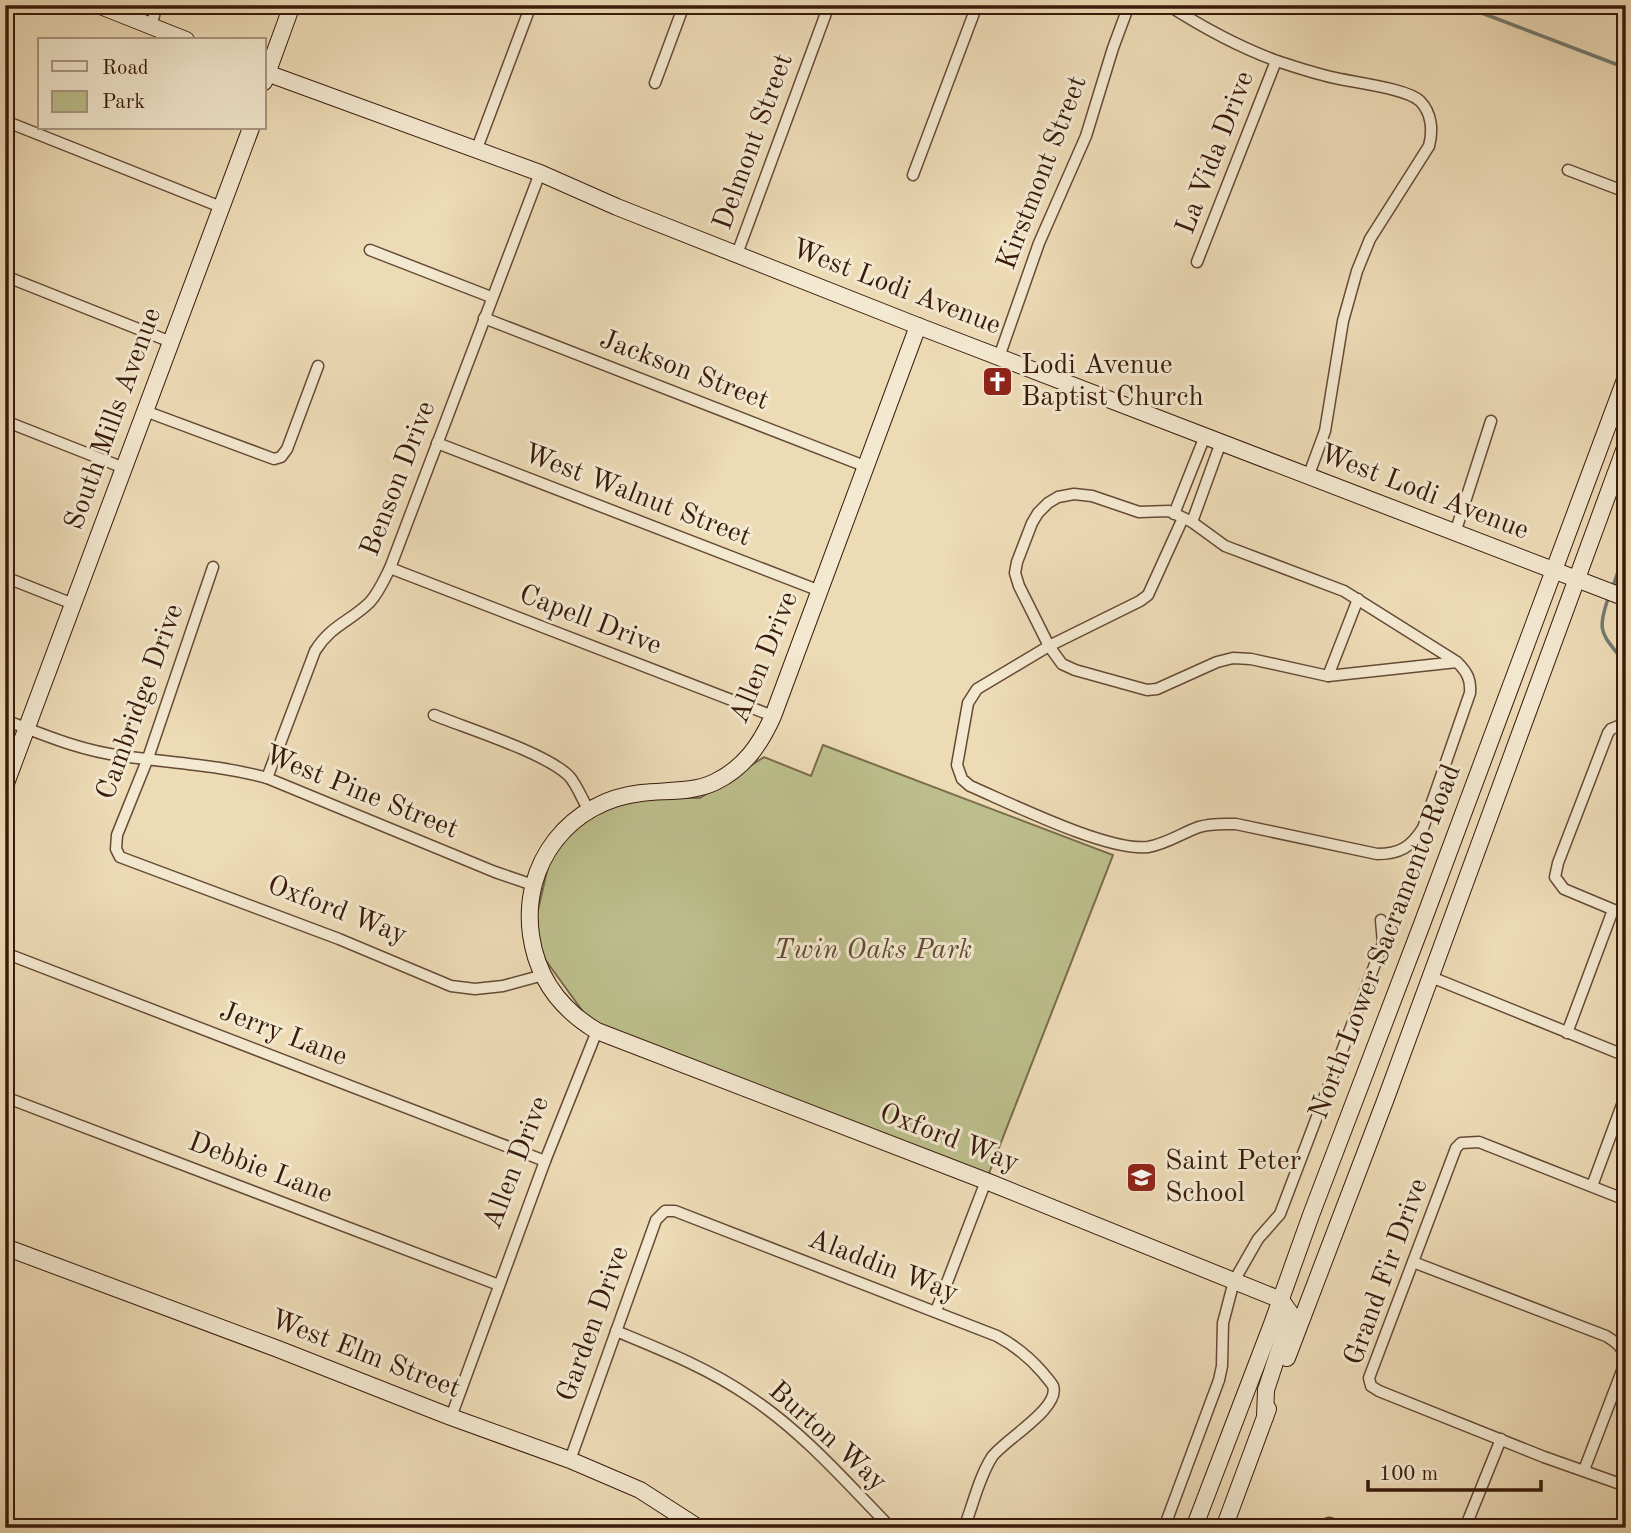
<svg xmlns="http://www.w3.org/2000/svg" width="1631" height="1533" viewBox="0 0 1631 1533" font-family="'Old Standard TT',serif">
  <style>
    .green { fill: #bcbf8c; stroke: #7a6c4c; stroke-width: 2 }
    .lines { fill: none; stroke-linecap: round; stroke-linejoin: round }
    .stream { stroke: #737a70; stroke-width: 3.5 }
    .street-casing { stroke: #664a36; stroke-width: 13 }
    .secondary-casing { stroke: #391a0b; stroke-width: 18 }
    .street { stroke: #f3e8d0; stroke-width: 10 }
    .secondary { stroke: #f3e8d0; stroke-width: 16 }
    .labels { text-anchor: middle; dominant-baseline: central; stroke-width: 6; stroke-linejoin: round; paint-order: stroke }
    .street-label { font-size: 28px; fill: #391a0b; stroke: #f3e8d0 }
    .poi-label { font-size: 28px; fill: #391a0b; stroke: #f3e8d0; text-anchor: start }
    .park-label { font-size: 28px; font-style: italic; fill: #604c32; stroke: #f3e8d0 }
  </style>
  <rect width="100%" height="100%" fill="#eddbb6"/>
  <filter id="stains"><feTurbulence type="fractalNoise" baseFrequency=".00286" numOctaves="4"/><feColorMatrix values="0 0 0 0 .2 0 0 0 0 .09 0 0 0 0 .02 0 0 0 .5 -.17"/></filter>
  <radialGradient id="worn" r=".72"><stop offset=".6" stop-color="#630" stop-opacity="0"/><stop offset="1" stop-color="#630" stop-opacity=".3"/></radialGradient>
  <!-- green -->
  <path class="green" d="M823 745 1113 855 986 1181 597 1031 531 940 554 841 616 798H700L764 757 811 776Z"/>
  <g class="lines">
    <!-- stream -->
    <g class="stream">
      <path d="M1461 5 1626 68"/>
      <path d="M1612 589 1626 549"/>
      <path d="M1609 596C1595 635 1603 633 1626 665"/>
    </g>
    <defs>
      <g id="street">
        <path d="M1168 5C1202 27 1239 47 1277 61 1292 66 1307 71 1323 75 1345 82 1405 87 1420 101 1432 113 1433 131 1429 146L1370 239 1357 271 1343 321 1325 431 1308 477"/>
        <path d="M151 26 157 5"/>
        <path d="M655 83 684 5"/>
        <path d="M5 121 221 207"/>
        <path d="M476 151 531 5"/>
        <path d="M1568 170 1626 192"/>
        <path d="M913 175 977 5"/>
        <path d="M370 250 491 297"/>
        <path d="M737 254 829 5"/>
        <path d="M1197 262 1276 61"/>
        <path d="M5 276 171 342"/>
        <path d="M484 318 867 467"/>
        <path d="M999 357 1039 243 1086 136 1113 48 1129 5"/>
        <path d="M145 411 274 459 281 457 287 449 318 366"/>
        <path d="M5 421 124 468"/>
        <path d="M437 443 820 591"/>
        <path d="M1174 514 1205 436"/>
        <path d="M1183 518 1148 595 1140 601 1049 646 977 689 968 703 957 765 962 779 970 786C1010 803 1108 852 1148 847 1166 844 1182 833 1199 827 1212 823 1223 824 1236 824L1377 854C1400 854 1411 847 1423 828L1470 693C1471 679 1467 672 1457 662L1344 591 1225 546 1192 522 1169 511 1139 512 1092 496 1074 494 1058 497 1048 503 1038 513 1032 523 1017 562 1015 573 1019 586 1049 646 1062 664 1075 670 1147 690 1157 689 1217 662 1233 658 1251 659 1328 676 1457 662"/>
        <path d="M1192 522 1221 442"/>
        <path d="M1455 533 1491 421"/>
        <path d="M213 567 148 758 117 835 116 849 120 857 339 939 451 986 475 989 503 986 536 977 541 974"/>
        <path d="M390 568 773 716"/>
        <path d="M5 577 73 604"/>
        <path d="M1328 676 1358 599"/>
        <path d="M434 715C466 728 546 753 569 776 577 785 582 799 588 809"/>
        <path d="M5 720C44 735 82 751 123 756 172 763 220 765 267 778L495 872 533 885"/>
        <path d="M1621 725 1611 729 1608 733 1558 863 1555 877 1564 889 1626 915"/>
        <path d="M267 778 315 651C331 625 351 621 370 602 379 592 384 580 390 568L540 173"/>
        <path d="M5 953 545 1161"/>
        <path d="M1431 977 1626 1056"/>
        <path d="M1567 1033 1613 910"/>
        <path d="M5 1097 499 1285"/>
        <path d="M1592 1186 1626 1094"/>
        <path d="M1626 1200 1479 1142 1461 1143 1456 1148 1369 1378 1371 1386 1379 1391 1544 1457 1626 1486"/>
        <path d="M1413 1262 1606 1336C1616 1342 1626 1349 1625 1363L1584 1470"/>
        <path d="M936 1311 986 1181"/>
        <path d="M616 1331C662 1350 708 1368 750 1397 804 1433 846 1482 891 1528"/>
        <path d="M451 1417 545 1161 597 1031"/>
        <path d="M570 1460 656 1220 665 1211H675L997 1336C1014 1345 1030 1358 1043 1373 1046 1377 1051 1382 1053 1386 1061 1408 1004 1440 992 1457 979 1477 973 1505 964 1528"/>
        <path d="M1164 1528 1219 1380 1222 1366 1223 1323 1234 1281 1258 1239 1280 1214 1383 943 1381 920"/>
        <path d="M1318 1528 1329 1523 1346 1528"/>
        <path d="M1465 1528 1501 1439"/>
      </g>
      <g id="secondary">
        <path d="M98 5 186 40"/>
        <path d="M264 72 540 173 617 207 918 326 1626 598"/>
        <path d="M264 82 292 5"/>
        <path d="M918 326 773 716C760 745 744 768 715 782 692 793 666 790 641 793 570 801 521 863 531 935 537 978 560 1009 597 1031L986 1181 1281 1300 1291 1314 1266 1390 1265 1417"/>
        <path d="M5 786 251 128"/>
        <path d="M5 1247 278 1349 451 1417 570 1460 640 1490 699 1528"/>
        <path d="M1287 1358 1385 1101 1626 445"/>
        <path d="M1194 1528 1272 1324 1311 1215 1422 924 1626 377"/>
        <path d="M1224 1528 1268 1409"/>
      </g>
    </defs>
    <!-- street casing -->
    <use href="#street" class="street-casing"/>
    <!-- secondary casing -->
    <use href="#secondary" class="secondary-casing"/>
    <!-- street -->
    <use href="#street" class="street"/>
    <!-- secondary -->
    <use href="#secondary" class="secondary"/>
  </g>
  <!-- icons -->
  <defs>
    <symbol id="church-square" viewBox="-11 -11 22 22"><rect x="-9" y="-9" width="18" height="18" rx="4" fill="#8f2418" stroke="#f3e8d0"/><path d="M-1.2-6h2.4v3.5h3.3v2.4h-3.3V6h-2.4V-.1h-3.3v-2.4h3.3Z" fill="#fff"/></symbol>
    <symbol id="school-square" viewBox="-11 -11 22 22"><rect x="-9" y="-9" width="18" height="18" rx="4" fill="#8f2418" stroke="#f3e8d0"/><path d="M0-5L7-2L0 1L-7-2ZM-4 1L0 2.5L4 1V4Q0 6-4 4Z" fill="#fff"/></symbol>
  </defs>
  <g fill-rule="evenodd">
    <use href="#church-square" x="980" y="364" width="35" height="35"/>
    <use href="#school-square" x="1124" y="1160" width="35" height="35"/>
  </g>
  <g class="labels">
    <!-- street labels -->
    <g class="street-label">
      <text transform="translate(754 142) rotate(-70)">Delmont Street</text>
      <text transform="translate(1216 153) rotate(-69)">La Vida Drive</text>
      <text transform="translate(1043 173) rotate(-69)">Kirstmont Street</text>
      <text transform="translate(896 288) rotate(21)">West Lodi Avenue</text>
      <text transform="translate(684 371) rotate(21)">Jackson Street</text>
      <text transform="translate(114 419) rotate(-70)">South Mills Avenue</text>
      <text transform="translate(399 479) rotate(-69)">Benson Drive</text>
      <text transform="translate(1424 493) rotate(21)">West Lodi Avenue</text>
      <text transform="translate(637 496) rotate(21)">West Walnut Street</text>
      <text transform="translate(590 621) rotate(21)">Capell Drive</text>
      <text transform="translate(765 658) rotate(-68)">Allen Drive</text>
      <text transform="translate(141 702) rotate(-70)">Cambridge Drive</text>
      <text transform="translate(361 793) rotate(22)">West Pine Street</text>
      <text transform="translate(337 911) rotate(21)">Oxford Way</text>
      <text transform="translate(1386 942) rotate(-69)">North Lower Sacramento Road</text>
      <text transform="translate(283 1035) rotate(21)">Jerry Lane</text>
      <text transform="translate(949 1139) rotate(21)">Oxford Way</text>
      <text transform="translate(517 1163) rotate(-69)">Allen Drive</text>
      <text transform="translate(260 1169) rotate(21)">Debbie Lane</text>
      <text transform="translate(883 1267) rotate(21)">Aladdin Way</text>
      <text transform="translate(1387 1272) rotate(-70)">Grand Fir Drive</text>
      <text transform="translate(594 1324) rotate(-70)">Garden Drive</text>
      <text transform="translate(365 1355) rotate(21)">West Elm Street</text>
      <text transform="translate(827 1437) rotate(42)">Burton Way</text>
    </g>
    <!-- poi labels -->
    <g class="poi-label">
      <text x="1021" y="366">Lodi Avenue<tspan x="1021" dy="32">Baptist Church</tspan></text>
      <text x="1165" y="1162">Saint Peter<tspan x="1165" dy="32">School</tspan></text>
    </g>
    <!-- park labels -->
    <g class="park-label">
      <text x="873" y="951">Twin Oaks Park</text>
    </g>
  </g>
  <!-- margin -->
  <rect width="1631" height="1533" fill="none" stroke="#eddbb6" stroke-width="28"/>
  <rect x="7" y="7" width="1617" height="1519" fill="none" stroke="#391a0b" stroke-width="3.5"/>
  <rect x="14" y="14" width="1603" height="1505" fill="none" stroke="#391a0b" stroke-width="2"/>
  <!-- legend -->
  <rect x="38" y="38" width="228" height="91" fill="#f3e8d0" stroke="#a99681" stroke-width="2"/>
  <rect x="52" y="61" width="35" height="10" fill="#f3e8d0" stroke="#a99681" stroke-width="2"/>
  <text x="102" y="74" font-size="21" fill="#391a0b">Road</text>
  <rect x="52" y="91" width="35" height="21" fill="#bcbf8c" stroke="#a99681" stroke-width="2"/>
  <text x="102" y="108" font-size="21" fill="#391a0b">Park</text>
  <!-- scale -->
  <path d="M1368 1480v10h173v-10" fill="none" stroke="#391a0b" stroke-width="3.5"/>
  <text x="1379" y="1480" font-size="21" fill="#391a0b" stroke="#f3e8d0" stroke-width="5" paint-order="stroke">100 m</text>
  <rect width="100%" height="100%" filter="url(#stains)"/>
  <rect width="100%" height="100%" fill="url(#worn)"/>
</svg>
